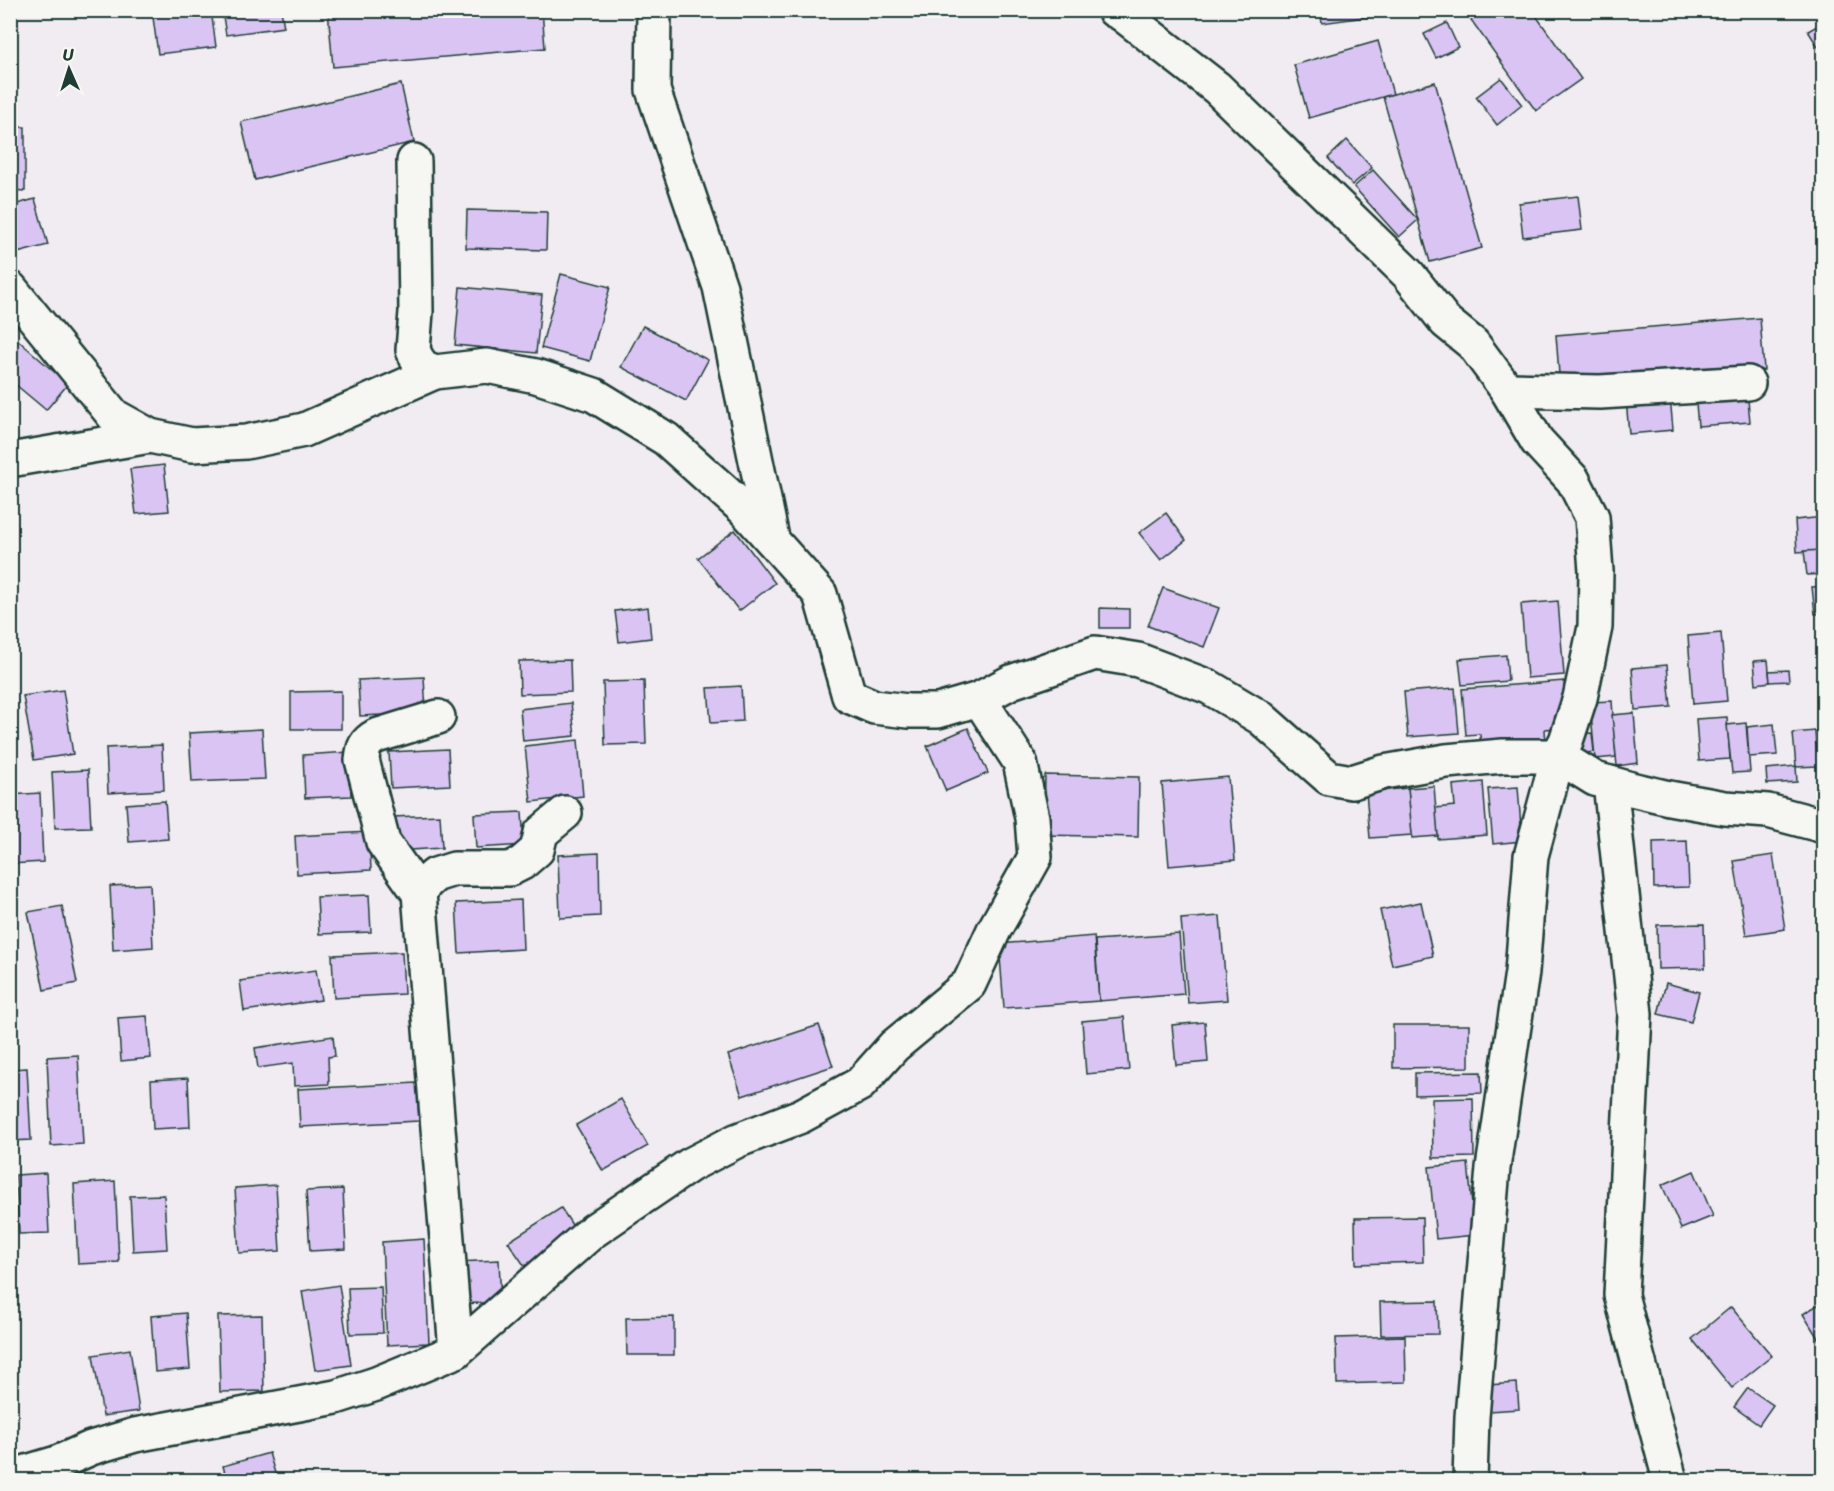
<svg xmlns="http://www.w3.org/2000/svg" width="1834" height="1491" viewBox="0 0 1834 1491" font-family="Sriracha,sans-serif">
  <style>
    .building { fill: #d9c4f4; stroke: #1f3d34; stroke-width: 1.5 }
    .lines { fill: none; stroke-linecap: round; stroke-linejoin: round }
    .minor-casing { stroke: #1f3d34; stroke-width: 38 }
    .minor { stroke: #f6f6f2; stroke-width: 33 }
  </style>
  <rect width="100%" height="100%" fill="#f0ecf2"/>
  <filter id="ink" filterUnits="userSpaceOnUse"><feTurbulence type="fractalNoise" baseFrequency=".0167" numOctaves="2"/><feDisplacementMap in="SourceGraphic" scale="12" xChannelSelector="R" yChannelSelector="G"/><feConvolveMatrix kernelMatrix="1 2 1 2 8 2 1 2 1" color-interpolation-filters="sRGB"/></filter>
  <g filter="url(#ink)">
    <!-- building -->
    <g class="building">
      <path d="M152 10H211L216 47 158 54Z"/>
      <path d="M222 10H281L284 27 226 35Z"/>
      <path d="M328 10H542L545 48 333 67Z"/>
      <path d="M1320 10H1402V12L1322 23Z"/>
      <path d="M1464 10H1532L1581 79 1536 111Z"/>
      <path d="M1824 22V56L1808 31Z"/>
      <path d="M1447 23 1458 47 1436 58 1424 34Z"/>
      <path d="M1378 41 1393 94 1309 118 1294 65Z"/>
      <path d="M1501 78 1522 105 1497 125 1476 97Z"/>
      <path d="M1435 82 1482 248 1430 262 1383 97Z"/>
      <path d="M401 84 414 142 255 180 241 122Z"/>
      <path d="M10 127H25V191L10 190Z"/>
      <path d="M1347 140 1372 168 1352 185 1328 158Z"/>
      <path d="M1373 170 1418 220 1399 237 1354 187Z"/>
      <path d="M1578 196 1582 230 1523 237 1519 203Z"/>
      <path d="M35 199 48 245 17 253 10 229V206Z"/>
      <path d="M467 210 547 212 546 250 466 248Z"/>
      <path d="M561 274 610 287 590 361 541 348Z"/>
      <path d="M460 287 542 295 536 353 455 345Z"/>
      <path d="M1760 318 1764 370 1560 387 1556 335Z"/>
      <path d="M643 326 708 360 686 401 621 367Z"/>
      <path d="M19 341 68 384 46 410 10 380V351Z"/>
      <path d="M1747 389 1750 422 1698 426 1695 393Z"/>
      <path d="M1670 396 1673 430 1629 434 1626 399Z"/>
      <path d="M164 465 169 511 136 514 130 469Z"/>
      <path d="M1166 513 1186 540 1161 560 1139 533Z"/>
      <path d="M1824 517V550L1797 552 1795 520Z"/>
      <path d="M735 530 775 583 739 611 698 558Z"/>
      <path d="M1824 550V574L1807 575 1804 551Z"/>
      <path d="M1824 586V613L1815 614 1812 587Z"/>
      <path d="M1163 588 1219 608 1204 647 1148 626Z"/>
      <path d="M1558 601 1564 675 1527 678 1521 604Z"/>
      <path d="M648 607 651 638 619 642 615 611Z"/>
      <path d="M1100 608 1129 609V628H1100Z"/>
      <path d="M1721 633 1727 701 1693 704 1688 636Z"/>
      <path d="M1506 655 1508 681 1462 685 1459 659Z"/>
      <path d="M570 660 571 692 520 694 519 661Z"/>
      <path d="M1768 660 1770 682 1756 684 1754 661Z"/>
      <path d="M1667 665 1671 707 1635 710 1632 668Z"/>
      <path d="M1788 670 1789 681 1770 682 1769 671Z"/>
      <path d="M424 677 426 713 360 716 358 680Z"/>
      <path d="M644 681 646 744 605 745 603 682Z"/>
      <path d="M1564 681 1569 727 1545 729 1546 745 1481 750 1480 734 1466 735 1462 689Z"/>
      <path d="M741 686 743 721 711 723 708 688Z"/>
      <path d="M1455 688 1459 733 1408 737 1404 692Z"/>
      <path d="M63 690 73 754 34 760 23 696Z"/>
      <path d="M341 691V729H291V692Z"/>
      <path d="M1612 701 1616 757 1595 759 1590 702Z"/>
      <path d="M571 703 575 736 523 741 520 709Z"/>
      <path d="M1634 713 1638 763 1617 766 1612 715Z"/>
      <path d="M1727 717 1730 759 1699 761 1696 719Z"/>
      <path d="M1746 723 1750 772 1732 773 1727 725Z"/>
      <path d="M1774 724 1777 755 1749 757 1747 727Z"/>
      <path d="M968 728 988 773 946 791 927 746Z"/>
      <path d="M262 729 265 779 192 782 189 733Z"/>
      <path d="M1815 731 1818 766 1796 767 1793 733Z"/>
      <path d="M1592 733 1594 752 1578 754 1576 734Z"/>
      <path d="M578 740 583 796 531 802 525 746Z"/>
      <path d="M162 745 164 790 108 793 106 748Z"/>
      <path d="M448 749 450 785 391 788 389 752Z"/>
      <path d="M349 752 351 796 305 798 303 755Z"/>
      <path d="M1796 766 1797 782 1767 784 1766 769Z"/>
      <path d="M88 770 91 827 55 828 52 772Z"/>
      <path d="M1045 775 1139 777 1138 837 1044 835Z"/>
      <path d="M1228 777 1235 860 1169 866 1162 783Z"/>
      <path d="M1483 782 1487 835 1438 839 1435 808 1455 806 1453 785Z"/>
      <path d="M1434 786 1438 836 1412 838 1408 788Z"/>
      <path d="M1518 787 1522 841 1493 844 1488 789Z"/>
      <path d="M1408 788 1412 835 1370 838 1366 792Z"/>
      <path d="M40 793 43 862 10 864V795Z"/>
      <path d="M165 801 168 839 129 842 126 804Z"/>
      <path d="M522 812 524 845 476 848 474 814Z"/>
      <path d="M440 815 442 848 394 851 392 817Z"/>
      <path d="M369 832 371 870 297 874 295 836Z"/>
      <path d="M1687 841 1689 887 1654 888 1653 842Z"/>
      <path d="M599 853 600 916 560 918 558 855Z"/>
      <path d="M1773 855 1785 929 1746 935 1734 861Z"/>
      <path d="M150 884 153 947 113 950 110 886Z"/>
      <path d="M369 895 371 932 319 934 317 897Z"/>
      <path d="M521 900 523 949 459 953 456 903Z"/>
      <path d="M1421 902 1433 956 1392 965 1380 910Z"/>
      <path d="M62 906 77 983 44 990 28 912Z"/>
      <path d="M1220 916 1227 1000 1188 1003 1181 919Z"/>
      <path d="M1704 924 1705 968 1658 969 1657 925Z"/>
      <path d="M1179 934 1184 994 1099 1001 1095 940Z"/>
      <path d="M1094 936 1099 1001 1004 1008 999 944Z"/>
      <path d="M402 952 404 994 334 998 332 955Z"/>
      <path d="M316 970 321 1000 244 1011 240 981Z"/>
      <path d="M1666 983 1699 992 1691 1022 1658 1014Z"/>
      <path d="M147 1016 151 1058 121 1061 118 1018Z"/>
      <path d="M1124 1017 1129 1070 1086 1074 1082 1021Z"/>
      <path d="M1205 1022 1208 1062 1176 1065 1172 1025Z"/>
      <path d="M819 1025 833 1066 742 1096 728 1055Z"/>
      <path d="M1393 1025H1469V1067L1393 1068Z"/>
      <path d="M333 1036 335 1056 328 1057 329 1084 294 1086 293 1063 258 1068 255 1048Z"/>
      <path d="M78 1055 83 1144 51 1146 47 1057Z"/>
      <path d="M27 1068 31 1140 10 1141V1069Z"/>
      <path d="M1481 1072 1482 1093 1415 1095V1073Z"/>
      <path d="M188 1078 190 1127 153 1129 151 1080Z"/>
      <path d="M417 1083 419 1121 300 1127 298 1089Z"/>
      <path d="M1473 1098 1474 1157 1433 1158 1432 1099Z"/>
      <path d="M621 1099 648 1146 603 1171 576 1125Z"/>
      <path d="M1468 1163 1475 1235 1436 1239 1429 1167Z"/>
      <path d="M1694 1171 1713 1216 1681 1229 1662 1185Z"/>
      <path d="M46 1173 49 1233 19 1234 16 1175Z"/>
      <path d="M115 1181 119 1262 78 1264 74 1184Z"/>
      <path d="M276 1185 280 1251 239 1253 235 1188Z"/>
      <path d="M343 1189 346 1249 310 1251 306 1191Z"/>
      <path d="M164 1195 167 1249 133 1251 130 1196Z"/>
      <path d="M561 1208 578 1234 526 1268 508 1242Z"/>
      <path d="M1422 1217 1423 1262 1356 1264 1355 1218Z"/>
      <path d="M424 1239 429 1343 387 1345 382 1242Z"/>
      <path d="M499 1260 501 1302 460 1304 458 1262Z"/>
      <path d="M339 1285 351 1365 315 1370 302 1291Z"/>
      <path d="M381 1287 383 1333 350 1334 348 1288Z"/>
      <path d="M1437 1301 1438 1334 1381 1335 1380 1302Z"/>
      <path d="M1824 1301V1348L1803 1314Z"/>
      <path d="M1731 1307 1772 1356 1732 1388 1692 1339Z"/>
      <path d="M186 1313 190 1369 155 1372 151 1316Z"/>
      <path d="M262 1315 264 1391 220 1392 218 1316Z"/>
      <path d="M674 1317V1355H627L626 1318Z"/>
      <path d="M1405 1336 1406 1382 1337 1384 1336 1338Z"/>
      <path d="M130 1349 139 1411 103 1416 93 1355Z"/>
      <path d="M1517 1383 1519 1409 1488 1411 1487 1385Z"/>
      <path d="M1748 1388 1773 1405 1759 1425 1734 1407Z"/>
      <path d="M269 1453 277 1480H227L223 1466Z"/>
    </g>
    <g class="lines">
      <defs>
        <g id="minor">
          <path d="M654 10 653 90 720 287 772 538"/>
          <path d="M1114 10 1122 14 1217 88 1408 274 1446 322 1473 344 1507 390 1537 441 1573 480 1592 517 1596 571 1595 627 1580 698 1566 741 1558 756 1595 779 1631 789 1669 798 1725 808 1768 811 1824 826"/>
          <path d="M414 161 416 312 413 350 417 359 423 367 435 372 487 366 536 376 594 395 666 439 744 509 820 594 849 696 874 707 908 711H938L979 699 1011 682 1095 653 1138 660 1209 687 1261 718 1329 778 1352 782 1384 772 1446 761 1503 756H1558L1531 856 1522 972 1493 1168 1472 1417 1470 1480"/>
          <path d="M10 288 114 416 150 436 192 445 246 442 304 430 435 372"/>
          <path d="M1507 390 1600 392 1748 383"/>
          <path d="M10 460 150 436"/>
          <path d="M1610 783 1635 1014 1621 1295 1670 1480"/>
          <path d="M419 893 383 842 362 760C363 748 365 742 376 736L438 717"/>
          <path d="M456 1351 593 1231 690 1165 736 1141 801 1116 860 1084 894 1046 969 984 994 930 1035 857 1032 818 1020 762 979 699"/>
          <path d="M10 1477 57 1463 91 1448 135 1435 336 1397 376 1384 456 1351 419 893 426 883 435 875 454 869H510L522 863 537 850 541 833 565 813"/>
        </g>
      </defs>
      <!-- minor casing -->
      <use href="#minor" class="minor-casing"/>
      <!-- minor -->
      <use href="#minor" class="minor"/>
    </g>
  </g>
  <!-- margin -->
  <rect width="1834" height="1491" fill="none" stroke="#f6f6f2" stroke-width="36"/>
  <rect x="18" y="18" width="1798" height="1455" fill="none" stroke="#1f3d34" stroke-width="2" filter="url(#ink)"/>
  <!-- north arrow -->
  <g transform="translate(69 69) rotate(357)" stroke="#f6f6f2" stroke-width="4.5" paint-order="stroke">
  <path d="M0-4.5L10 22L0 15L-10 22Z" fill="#1f3d34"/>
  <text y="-9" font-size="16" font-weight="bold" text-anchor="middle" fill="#1f3d34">U</text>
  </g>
</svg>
